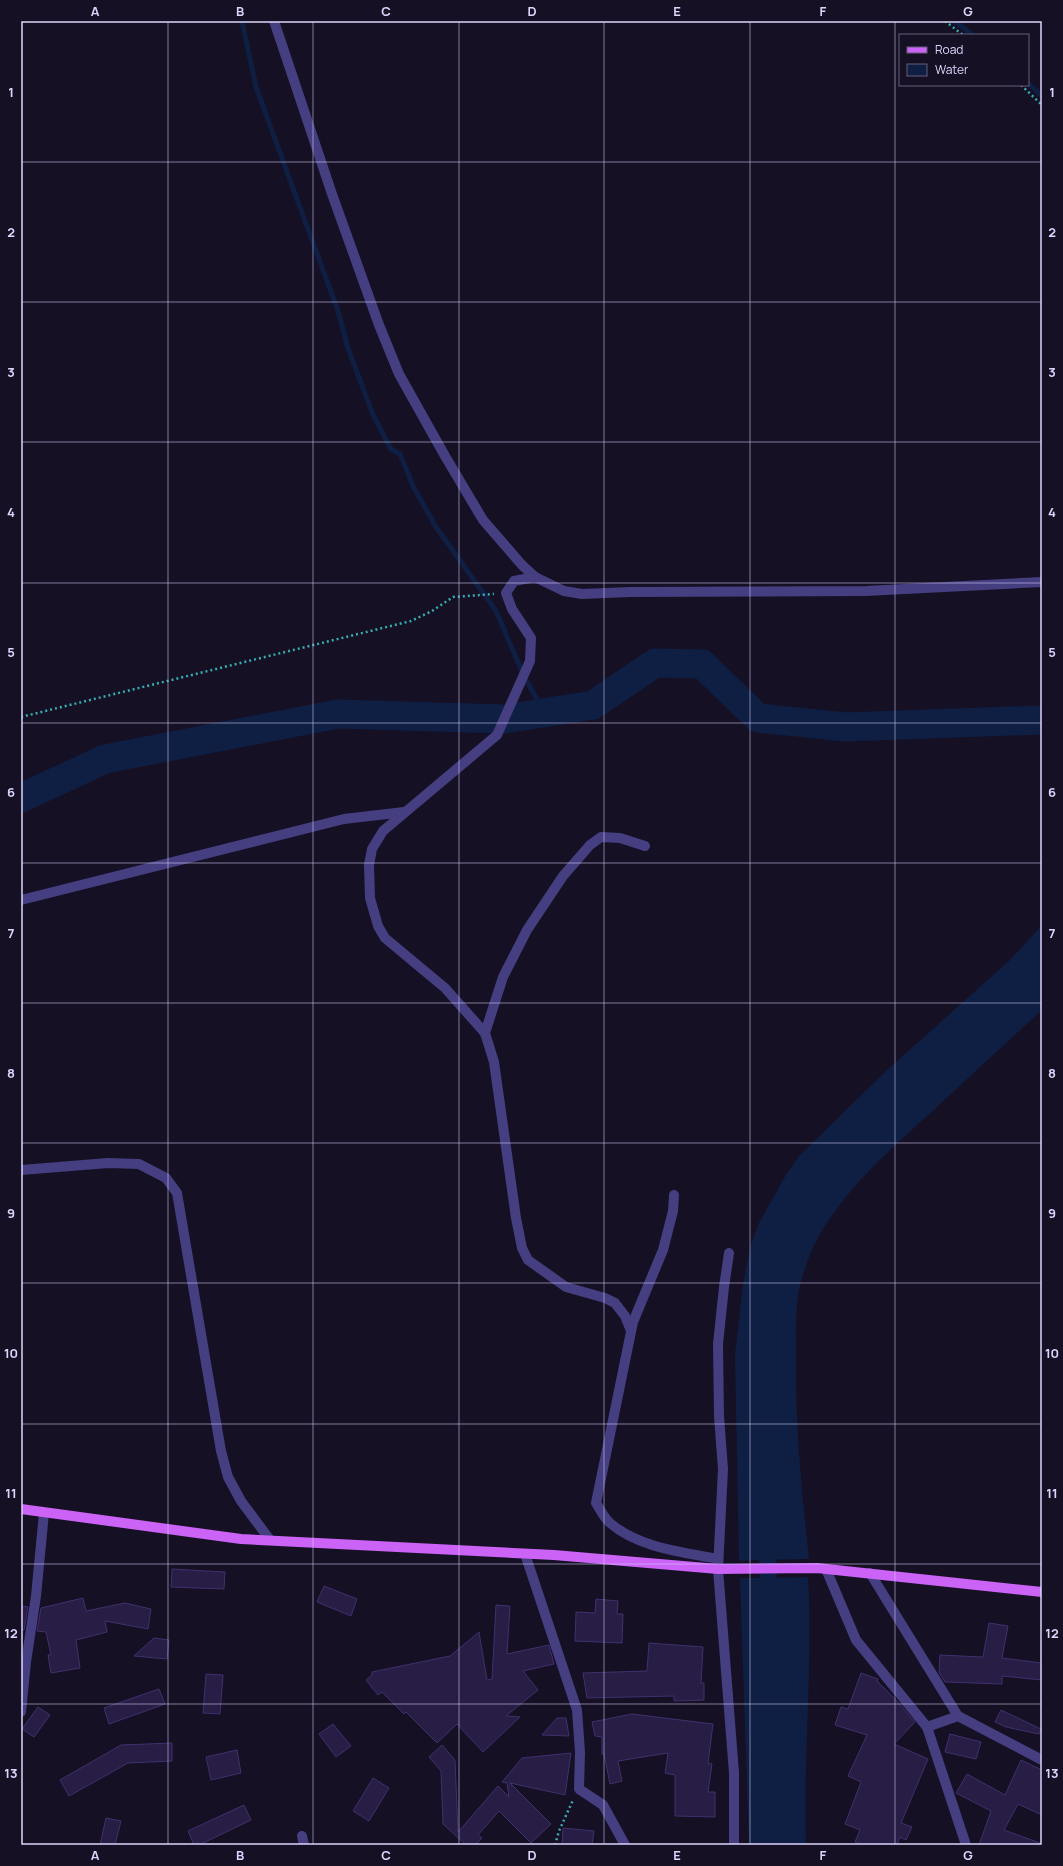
<svg xmlns="http://www.w3.org/2000/svg" width="1063" height="1866" viewBox="0 0 1063 1866" font-family="Manrope,sans-serif">
  <style>
    .water { fill: #0f1f44 }
    .pier { fill: #151024 }
    .lines { fill: none; stroke-linecap: round; stroke-linejoin: round }
    .stream { stroke: #0f1f44; stroke-width: 5 }
    .canal { stroke: #0f1f44; stroke-width: 17 }
    .river { stroke: #0f1f44; stroke-width: 29 }
    .building { fill: #281d44; stroke: #41306e }
    .path { stroke: #36aeb0; stroke-width: 2.5; stroke-dasharray: 2 3; stroke-linecap: butt }
    .minor { stroke: #453e80; stroke-width: 10 }
    .major { stroke: #ca63f6; stroke-width: 10 }
    .grid { fill: none; stroke: #ddd5fd; stroke-width: 1; stroke-opacity: 0.55 }
    .neatline { fill: none; stroke: #ddd5fd; stroke-width: 1.5 }
    .grid-label { font-size: 13px; text-anchor: middle; font-weight: bold; fill: #ddd5fd }
  </style>
  <rect width="100%" height="100%" fill="#151024"/>
  <!-- water -->
  <g class="water">
    <path d="M1042 925V1010C1007 1042 972 1074 937 1107 880 1159 810 1216 798 1297 795 1317 796 1338 796 1358 795 1426 802 1492 809 1559L739 1561 735 1354 743 1285 751 1244 759 1223 787 1173 799 1156 886 1071 1010 960Z"/>
    <path d="M808 1577C813 1666 803 1755 806 1845H749L740 1578Z"/>
  </g>
  <!-- pier -->
  <g class="pier">
    <path d="M809 1559H811L809 1561 739 1563 737 1561Z"/>
    <path d="M808 1575 810 1577 738 1578 740 1576Z"/>
  </g>
  <g class="lines">
    <!-- stream -->
    <g class="stream">
      <path d="M242 21 256 87 338 311 348 348 373 415 391 449 400 454 413 486 436 527 496 611 524 676 544 712"/>
      <path d="M954 21 973 35"/>
      <path d="M1028 83 1042 96"/>
    </g>
    <!-- canal -->
    <path class="canal" d="M767 1537 769 1601"/>
    <!-- river -->
    <path class="river" d="M21 798 105 759 338 714 504 719 593 705 655 663 702 664 758 718 845 727 1042 720"/>
  </g>
  <!-- building -->
  <g class="building">
    <path d="M172 1569 225 1572 224 1589 171 1587Z"/>
    <path d="M324 1586 357 1599 351 1616 317 1602Z"/>
    <path d="M83 1598 86 1611 125 1603 151 1609 148 1629 105 1621 107 1632 76 1640 80 1668 51 1673 48 1655H51L46 1632 37 1631 41 1608Z"/>
    <path d="M596 1599 618 1601 617 1614H623L622 1643 575 1641 576 1612 595 1613Z"/>
    <path d="M496 1605 510 1606 507 1654 549 1645 554 1664 523 1671 538 1690 506 1716 520 1717 483 1752 457 1724 437 1743 406 1712 404 1714 382 1692 378 1695 366 1680 372 1675V1672L450 1656 479 1632 487 1680 492 1679Z"/>
    <path d="M21 1606 28 1607 24 1630H21Z"/>
    <path d="M989 1623 1008 1626 1002 1658 1042 1663V1680L1002 1676V1684L945 1682 939 1673 940 1655 983 1657Z"/>
    <path d="M154 1638 169 1640 167 1659 134 1656Z"/>
    <path d="M649 1643 703 1647 701 1683H704V1700L674 1701V1696L587 1698 583 1673 647 1671Z"/>
    <path d="M861 1673 878 1679 877 1681 898 1702 915 1722 894 1744 928 1759 901 1823 912 1827 906 1840 900 1837 897 1845H863L855 1842 860 1830 845 1824 861 1782 848 1776 867 1735 835 1725 841 1707 848 1709Z"/>
    <path d="M206 1674 223 1675 220 1714 203 1713Z"/>
    <path d="M159 1689 165 1704 109 1724 104 1708Z"/>
    <path d="M38 1707 50 1715 34 1737 22 1729Z"/>
    <path d="M1001 1710 1041 1729 1039 1734 1006 1727 995 1722Z"/>
    <path d="M632 1714 713 1724 708 1763 712 1764 708 1792H715V1817L675 1816V1775L665 1773 668 1753 618 1761 622 1781 610 1784 604 1754H602V1737L595 1736 592 1722Z"/>
    <path d="M557 1718H566L569 1736 542 1735Z"/>
    <path d="M333 1724 351 1746 336 1757 319 1734Z"/>
    <path d="M950 1734 981 1742 976 1759 945 1752Z"/>
    <path d="M172 1743V1761L128 1763 69 1796 60 1780 121 1745Z"/>
    <path d="M442 1745 455 1760 458 1832 498 1786 509 1797 507 1783 502 1782 522 1758 571 1753 565 1795 510 1783 551 1824 531 1843 499 1811 478 1835 482 1838 475 1845H466L443 1824 441 1771 429 1757Z"/>
    <path d="M237 1750 241 1773 211 1780 206 1757Z"/>
    <path d="M1021 1760 1042 1770V1815L1018 1804 1004 1830 1040 1843V1845H979L991 1811 956 1793 967 1774 1005 1795Z"/>
    <path d="M373 1778 389 1788 369 1821 353 1811Z"/>
    <path d="M244 1805 251 1820 199 1845H194L188 1831Z"/>
    <path d="M106 1818 121 1821 115 1845H100Z"/>
    <path d="M563 1828 594 1831 592 1845H562Z"/>
  </g>
  <g class="lines">
    <!-- path -->
    <g class="path">
      <path d="M945 21 963 35"/>
      <path d="M1021 85 1042 105"/>
      <path d="M21 717 411 621 432 611 453 597 494 594"/>
      <path d="M555 1845 559 1831 573 1800"/>
    </g>
    <!-- minor -->
    <g class="minor">
      <path d="M274 21 332 194 379 325 399 374 445 456 483 520 522 565 535 577 564 591 582 594 630 592 866 591 1042 582"/>
      <path d="M21 900 344 819 404 812"/>
      <path d="M485 1033 445 988 385 938 378 926 370 898 369 865 372 849 383 831 497 735 530 661 531 638 512 609 506 593 514 581 535 577"/>
      <path d="M21 1170 108 1163 139 1164 166 1178 177 1193 221 1451 228 1477 241 1501 270 1540"/>
      <path d="M674 1195 673 1211 663 1250 633 1322 596 1503C600 1509 604 1518 610 1523 639 1548 682 1552 718 1559"/>
      <path d="M729 1253 724 1287 718 1344 719 1416 723 1469 718 1569 734 1773V1845"/>
      <path d="M631 1331 625 1316 615 1303 605 1298 566 1287 528 1260 522 1248 516 1218 494 1062 485 1033 503 977 527 930 563 876 590 845 601 837 620 838 645 846"/>
      <path d="M525 1554 577 1710 580 1752 579 1789 603 1805 625 1845"/>
      <path d="M826 1569 856 1640 927 1727 966 1845"/>
      <path d="M870 1573 958 1716 1042 1760"/>
      <path d="M21 1712 26 1662 36 1596 44 1513"/>
      <path d="M927 1727 958 1716"/>
      <path d="M302 1836 304 1845"/>
    </g>
    <!-- major -->
    <path class="major" d="M21 1509 241 1539 554 1555 718 1569 817 1568 1042 1592"/>
  </g>
  <!-- grid -->
  <path class="grid" d="M168 21V1845M313 21V1845M459 21V1845M604 21V1845M750 21V1845M895 21V1845M21 162H1042M21 302H1042M21 442H1042M21 583H1042M21 723H1042M21 863H1042M21 1003H1042M21 1143H1042M21 1283H1042M21 1424H1042M21 1564H1042M21 1704H1042"/>
  <!-- border -->
  <rect width="1063" height="1866" fill="none" stroke="#151024" stroke-width="44"/>
  <!-- legend -->
  <rect x="899" y="34" width="130" height="52" fill="#151024" stroke="#655f7b"/>
  <rect x="907" y="47" width="20" height="6" fill="#ca63f6" stroke="#655f7b"/>
  <text x="935" y="54" font-size="12" fill="#ddd5fd">Road</text>
  <rect x="907" y="64" width="20" height="12" fill="#0f1f44" stroke="#655f7b"/>
  <text x="935" y="74" font-size="12" fill="#ddd5fd">Water</text>
  <rect x="22" y="22" width="1019" height="1822" class="neatline"/>
  <g class="grid-label">
    <text x="95" y="16">A</text>
    <text x="240" y="16">B</text>
    <text x="386" y="16">C</text>
    <text x="532" y="16">D</text>
    <text x="677" y="16">E</text>
    <text x="823" y="16">F</text>
    <text x="968" y="16">G</text>
    <text x="11" y="97">1</text>
    <text x="1052" y="97">1</text>
    <text x="11" y="237">2</text>
    <text x="1052" y="237">2</text>
    <text x="11" y="377">3</text>
    <text x="1052" y="377">3</text>
    <text x="11" y="517">4</text>
    <text x="1052" y="517">4</text>
    <text x="11" y="657">5</text>
    <text x="1052" y="657">5</text>
    <text x="11" y="797">6</text>
    <text x="1052" y="797">6</text>
    <text x="11" y="938">7</text>
    <text x="1052" y="938">7</text>
    <text x="11" y="1078">8</text>
    <text x="1052" y="1078">8</text>
    <text x="11" y="1218">9</text>
    <text x="1052" y="1218">9</text>
    <text x="11" y="1358">10</text>
    <text x="1052" y="1358">10</text>
    <text x="11" y="1498">11</text>
    <text x="1052" y="1498">11</text>
    <text x="11" y="1638">12</text>
    <text x="1052" y="1638">12</text>
    <text x="11" y="1778">13</text>
    <text x="1052" y="1778">13</text>
    <text x="95" y="1860">A</text>
    <text x="240" y="1860">B</text>
    <text x="386" y="1860">C</text>
    <text x="532" y="1860">D</text>
    <text x="677" y="1860">E</text>
    <text x="823" y="1860">F</text>
    <text x="968" y="1860">G</text>
  </g>
</svg>
